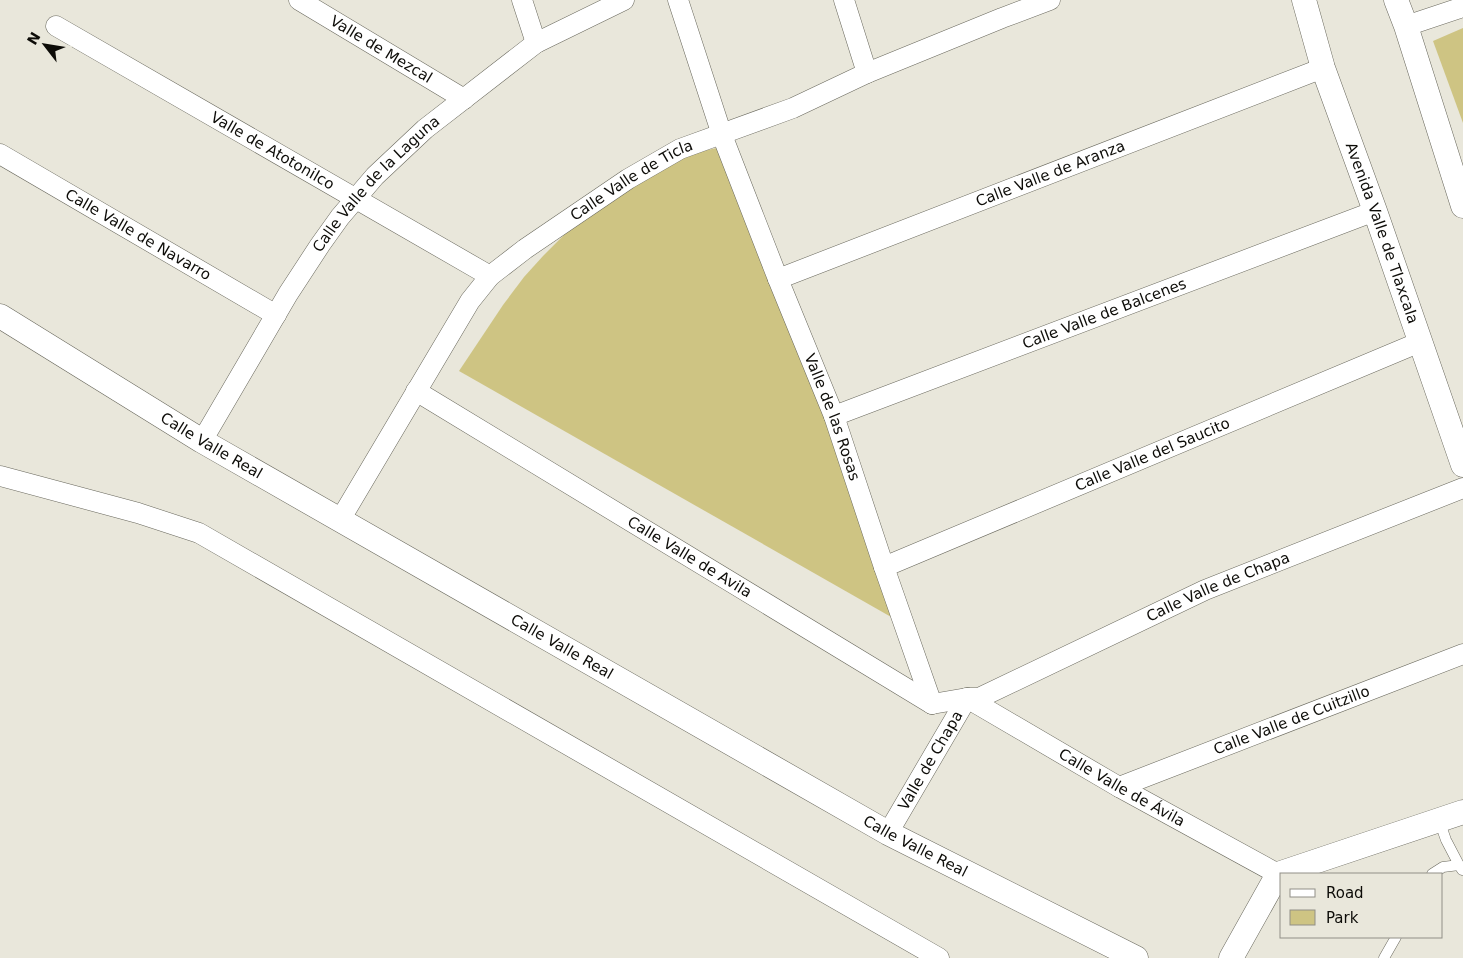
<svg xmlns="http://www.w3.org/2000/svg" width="1463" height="958" viewBox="0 0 1463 958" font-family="'DejaVu Sans',sans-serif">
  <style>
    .green { fill: #cec483 }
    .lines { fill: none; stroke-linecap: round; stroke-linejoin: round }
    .service-casing { stroke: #69685d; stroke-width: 11 }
    .minor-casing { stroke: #69685d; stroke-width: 21 }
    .tertiary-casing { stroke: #69685d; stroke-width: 25 }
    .service { stroke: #fff; stroke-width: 10 }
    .minor { stroke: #fff; stroke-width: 20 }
    .tertiary { stroke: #fff; stroke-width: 24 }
    .labels { text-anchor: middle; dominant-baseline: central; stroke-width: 5; stroke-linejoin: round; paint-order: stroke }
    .street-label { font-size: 15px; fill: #0d0c08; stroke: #e9e7db }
  </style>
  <rect width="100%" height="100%" fill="#e9e7db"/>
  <!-- green -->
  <g class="green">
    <path d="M1463 28V123L1433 41Z"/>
    <path d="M726 146 914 630 459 371 503 305 524 277 543 256 589 210 646 173 698 152Z"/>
  </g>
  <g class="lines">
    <defs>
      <g id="service">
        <path d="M1439 820 1446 840 1459 865"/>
        <path d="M1432 874 1443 867 1459 865 1462 870"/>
        <path d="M1384 958 1396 937"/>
      </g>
      <g id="minor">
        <path id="s1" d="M299 0 464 99"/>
        <path d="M522 0 536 43"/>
        <path id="s2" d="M678 0 722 135 778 279 834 416 884 567 932 704"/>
        <path d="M844 0 867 73"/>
        <path id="s3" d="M56 26 490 276"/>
        <path d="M1406 26 1463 7"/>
        <path id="s4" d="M0 154 276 315"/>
        <path id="s5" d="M778 279 1323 68"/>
        <path id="s6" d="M416 391 932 704 967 698 1119 787 1278 874"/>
        <path id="s7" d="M834 416 1375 211"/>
        <path id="s8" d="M202 441 288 294 320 245 340 217 375 176 425 129 536 43 624 0"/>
        <path d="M0 476 138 513 199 533 939 958"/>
        <path id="s9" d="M340 520 470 301 490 276 525 249 628 179 680 149 793 108 867 73 1002 18 1050 0"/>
        <path id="s10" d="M884 567 1420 342"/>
        <path id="s11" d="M1119 787 1463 654"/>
        <path id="s12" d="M888 833 967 698H979L1205 590 1463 488"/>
      </g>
      <g id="tertiary">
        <path id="s13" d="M1304 0 1323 68 1375 211 1463 465"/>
        <path d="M1396 0 1406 26 1463 206"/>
        <path id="s14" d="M0 316 202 441 888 833 1136 958"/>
        <path d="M1231 958 1278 874 1463 812"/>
      </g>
    </defs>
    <!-- service casing -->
    <use href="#service" class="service-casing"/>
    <!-- minor casing -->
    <use href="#minor" class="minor-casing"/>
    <!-- tertiary casing -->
    <use href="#tertiary" class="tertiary-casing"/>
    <!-- service -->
    <use href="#service" class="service"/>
    <!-- minor -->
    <use href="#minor" class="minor"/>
    <!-- tertiary -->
    <use href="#tertiary" class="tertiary"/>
  </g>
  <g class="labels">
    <!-- street labels -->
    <g class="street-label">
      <text stroke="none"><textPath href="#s1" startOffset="96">Valle de Mezcal</textPath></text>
      <text stroke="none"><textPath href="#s3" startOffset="250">Valle de Atotonilco</textPath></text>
      <text stroke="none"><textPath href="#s5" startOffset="292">Calle Valle de Aranza</textPath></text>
      <text stroke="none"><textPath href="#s9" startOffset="458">Calle Valle de Ticla</textPath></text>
      <text stroke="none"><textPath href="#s8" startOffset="312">Calle Valle de la Laguna</textPath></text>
      <text stroke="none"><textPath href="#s13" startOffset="246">Avenida Valle de Tlaxcala</textPath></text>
      <text stroke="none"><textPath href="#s4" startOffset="160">Calle Valle de Navarro</textPath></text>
      <text stroke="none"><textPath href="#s7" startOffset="289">Calle Valle de Balcenes</textPath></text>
      <text stroke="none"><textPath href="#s2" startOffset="445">Valle de las Rosas</textPath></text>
      <text stroke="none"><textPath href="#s14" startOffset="248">Calle Valle Real</textPath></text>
      <text stroke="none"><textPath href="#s10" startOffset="291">Calle Valle del Saucito</textPath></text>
      <text stroke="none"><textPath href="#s6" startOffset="320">Calle Valle de Avila</textPath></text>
      <text stroke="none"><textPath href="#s12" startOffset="432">Calle Valle de Chapa</textPath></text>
      <text stroke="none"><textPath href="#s14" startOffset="652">Calle Valle Real</textPath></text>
      <text stroke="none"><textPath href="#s11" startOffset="185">Calle Valle de Cuitzillo</textPath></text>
      <text stroke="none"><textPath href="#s12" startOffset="84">Valle de Chapa</textPath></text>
      <text stroke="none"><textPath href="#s6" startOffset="818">Calle Valle de Ávila</textPath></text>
      <text stroke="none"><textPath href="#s14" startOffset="1058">Calle Valle Real</textPath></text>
    </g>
  </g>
  <!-- legend -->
  <rect x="1280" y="873" width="162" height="65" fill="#e9e7db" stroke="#918f87"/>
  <rect x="1290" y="889" width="25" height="8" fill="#ffffff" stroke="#918f87"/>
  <text x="1326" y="898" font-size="15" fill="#0d0c08">Road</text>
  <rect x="1290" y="910" width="25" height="15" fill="#cec483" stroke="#918f87"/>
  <text x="1326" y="923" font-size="15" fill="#0d0c08">Park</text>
  <!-- north arrow -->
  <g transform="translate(45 45) rotate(301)" stroke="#e9e7db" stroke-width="4" paint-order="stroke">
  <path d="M0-4L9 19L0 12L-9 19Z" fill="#0d0c08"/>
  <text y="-8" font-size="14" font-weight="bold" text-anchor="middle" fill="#0d0c08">N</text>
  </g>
</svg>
